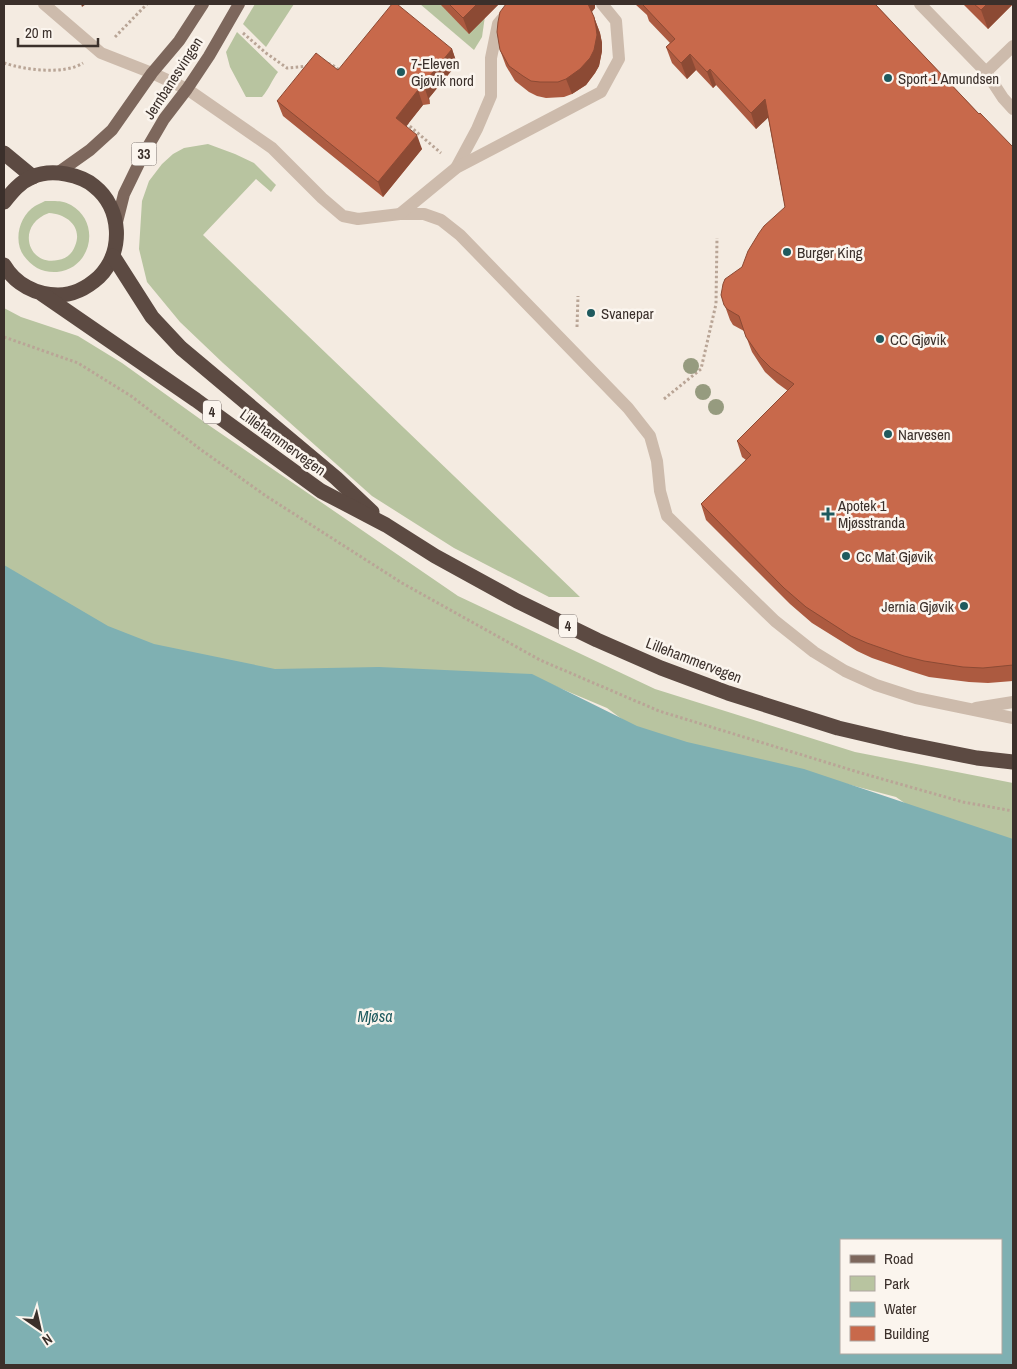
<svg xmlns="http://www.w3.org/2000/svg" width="1017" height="1369" viewBox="0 0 1017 1369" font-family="'Archivo Narrow',sans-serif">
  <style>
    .green { fill: #b8c4a0; fill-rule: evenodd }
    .water { fill: #7fb0b2; fill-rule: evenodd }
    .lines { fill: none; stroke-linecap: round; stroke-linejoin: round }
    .path { stroke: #b9a596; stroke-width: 3; stroke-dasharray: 2.5 2.5; stroke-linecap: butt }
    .minor { stroke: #cdbbac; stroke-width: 12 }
    .major { stroke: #7d675c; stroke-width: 12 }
    .highway { stroke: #5c4a42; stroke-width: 15 }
    .tree { fill: #969b7f }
    .wall { fill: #ac5a40 }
    .shaded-wall { fill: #8c4a34 }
    .building { fill: #c8694b; stroke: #8c4a34 }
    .poi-dot { fill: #1f5a5e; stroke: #fbf5ee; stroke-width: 2 }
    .labels { text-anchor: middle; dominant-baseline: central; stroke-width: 5; stroke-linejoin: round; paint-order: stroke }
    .shield { fill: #fbf5ee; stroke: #756b66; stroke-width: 1 }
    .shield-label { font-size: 14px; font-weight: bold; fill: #3b302b }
    .poi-label { font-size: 15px; fill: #3b302b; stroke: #fbf5ee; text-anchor: start }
    .street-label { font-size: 15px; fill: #3b302b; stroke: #fbf5ee }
    .water-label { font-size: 16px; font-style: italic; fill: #1f5a5e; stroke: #fbf5ee }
  </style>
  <rect width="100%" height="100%" fill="#f4ebe1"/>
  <!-- green -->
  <g class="green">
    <path d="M255 4H294L266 47 243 24Z"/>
    <path d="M420 4H440L485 16 482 37 474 50Z"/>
    <path d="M237 32 278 72C272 80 269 89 262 97H246L230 67 226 52Z"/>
    <path d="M208 144 235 154 254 163 276 185 271 192 256 179 203 235 580 597H549L454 548 372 496 223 363 180 322 147 282 139 249 142 201 149 181 162 164 173 154 184 148Z"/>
    <path d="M45 201C54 201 63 200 71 205 102 223 91 269 57 272 43 273 32 267 24 256 13 241 19 216 35 206 38 204 42 203 45 201ZM49 213C67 214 83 227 75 246 72 254 66 259 58 260 28 267 15 225 49 213Z"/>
    <path d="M4 308 21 317 78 336 122 363 207 424 458 596 655 689 855 752 1013 783V853L939 827 896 797 828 779 650 740 607 708 550 684 274 679 182 660 4 584Z"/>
  </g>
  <!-- water -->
  <path class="water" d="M4 565 108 626 154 644 275 669 379 667 532 674 637 726 687 742 804 769 1013 839V1365H4ZM841 1240H1001V1353H841Z"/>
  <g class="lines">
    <!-- path -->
    <g class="path">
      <path d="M243 33 266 53 287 68 310 66"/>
      <path d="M115 37 147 4"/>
      <path d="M4 63C25 70 64 75 83 63"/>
      <path d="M328 64H331L342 72"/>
      <path d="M406 123 441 153"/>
      <path d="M577 327 578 296"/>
      <path d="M4 337 78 363 131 396 200 449 266 496 402 583 540 660 659 711 861 773 963 802 1013 811"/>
      <path d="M664 399 701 369 716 304 717 238"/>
    </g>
    <!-- minor -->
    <g class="minor">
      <path d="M44 4 101 53 152 73 187 89 272 148 322 198 343 216 358 219 400 214H424L441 220 460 235 628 408 650 436 657 461 660 491 667 516 775 621 814 652 845 671 876 685 916 698 1013 718"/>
      <path d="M920 4 986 72 1003 98 1013 109"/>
      <path d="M986 72 1013 46"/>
      <path d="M456 168 477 129 491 96V58L498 24 515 4"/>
      <path d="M400 214 456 168 601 92 619 59 616 21 602 4"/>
      <path d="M976 708 1013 702"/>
    </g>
    <!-- major -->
    <g class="major">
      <path d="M59 172 90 150 112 130 152 73 179 41 203 4"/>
      <path d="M116 226 124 194 143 155 164 119 187 89 209 56 239 4"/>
    </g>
    <!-- highway -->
    <g class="highway">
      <path d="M4 153 33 177"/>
      <path d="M4 202C12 192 20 182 32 177 43 172 55 172 66 174 76 176 86 179 94 186 122 208 124 252 99 277 88 287 73 295 58 295 36 295 15 284 4 265"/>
      <path d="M113 256 152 317 181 348 336 478 372 512"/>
      <path d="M42 294 196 400 321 491 386 525 435 556 517 601 597 640 661 668 728 693 838 728 902 743 977 758 1013 762"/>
    </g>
  </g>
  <!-- trees -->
  <g class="tree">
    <circle cx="691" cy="366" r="8"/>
    <circle cx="703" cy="392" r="8"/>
    <circle cx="716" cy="407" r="8"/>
  </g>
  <!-- wall -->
  <g class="wall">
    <path d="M440 4H499L469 34Z"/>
    <path d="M506 4H595V8L592 12 600 33 602 43V51L599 66 595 73 586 85 572 94 564 97 546 98 537 96 529 92 515 81 506 66 500 50Z"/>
    <path d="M635 4H875L979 114 1013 147V681L988 683 969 682 929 677 910 671 872 658 857 651 812 623 790 604 706 520 701 504 746 460 742 457 737 441 788 391 777 383 765 372 752 352 744 331 733 325 730 320 721 295 742 267 785 207 768 117 756 129 716 85 713 88 696 70 687 79 672 63 666 47 670 43 649 21 647 15Z"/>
    <path d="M963 4H1013L988 29Z"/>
    <path d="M452 49 457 64 429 98 430 104 423 105 406 126 422 149 383 197 283 116 277 101Z"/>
  </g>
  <!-- shaded-wall -->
  <g class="shaded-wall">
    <path d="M81 4H86L82 7Z"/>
    <path d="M477 4H499L469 34 463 18Z"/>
    <path d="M587 4H595V8L590 13Z"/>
    <path d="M987 4H1013L988 29 981 10Z"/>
    <path d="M594 17 600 33 602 43V51L599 66 595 73 586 85 572 94 566 79Z"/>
    <path d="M452 49 457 64 429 98 430 104 425 89 424 83Z"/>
    <path d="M690 54 696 70 687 79 681 63Z"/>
    <path d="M710 69 716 85 713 88 707 72Z"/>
    <path d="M418 90 423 105 401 133 396 118Z"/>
    <path d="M765 99 771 115 756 129 751 113Z"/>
    <path d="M417 135 422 149 383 197 378 182Z"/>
  </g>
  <!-- building -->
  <g class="building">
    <path d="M392 4H397L452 49 424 83 425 89 418 90 396 118 417 135 378 182 277 101 316 53 338 70Z"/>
    <path d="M449 4H477L463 18Z"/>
    <path d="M506 4H588L594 17 596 27 597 35 594 50 590 58 580 69 566 79 558 82H540L531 81 523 76 509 66 500 50 497 32 498 22 500 12Z"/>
    <path d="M644 4H875L979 114 980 113 1013 147V665L983 668 963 667 924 661 904 656 867 643 851 636 806 607 784 588 701 504 751 455 737 441 794 384 771 368 760 357 746 337 739 316 727 309 724 305 721 295 723 284 725 279 742 267 748 251 759 233 764 226 785 207 765 99 751 113 710 69 707 72 690 54 681 63 666 47 675 39 643 5Z"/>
    <path d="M974 4H987L981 10Z"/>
  </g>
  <!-- markers -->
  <g class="poi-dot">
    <circle cx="401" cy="72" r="5"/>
    <circle cx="888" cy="78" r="5"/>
    <circle cx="787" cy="252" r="5"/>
    <circle cx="591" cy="313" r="5"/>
    <circle cx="880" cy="339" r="5"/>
    <circle cx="888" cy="434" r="5"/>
    <path d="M825.5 506.5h5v5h5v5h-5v5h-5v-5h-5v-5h5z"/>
    <circle cx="846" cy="556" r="5"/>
    <circle cx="964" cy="606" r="5"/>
  </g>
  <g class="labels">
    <!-- shield labels -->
    <g class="shield">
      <rect x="131.5" y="142.5" width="25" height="23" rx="4"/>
      <rect x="203" y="400.5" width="18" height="23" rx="4"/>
      <rect x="559" y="614.5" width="18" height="23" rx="4"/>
    </g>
    <g class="shield-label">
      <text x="144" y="154">33</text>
      <text x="212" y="412">4</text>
      <text x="568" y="626">4</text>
    </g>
    <!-- poi labels -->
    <g class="poi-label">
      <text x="411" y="63">7-Eleven<tspan x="411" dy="17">Gjøvik nord</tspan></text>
      <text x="898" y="78">Sport 1 Amundsen</text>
      <text x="797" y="252">Burger King</text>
      <text x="601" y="313">Svanepar</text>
      <text x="890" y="339">CC Gjøvik</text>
      <text x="898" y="434">Narvesen</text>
      <text x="838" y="505">Apotek 1<tspan x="838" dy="17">Mjøsstranda</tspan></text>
      <text x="856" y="556">Cc Mat Gjøvik</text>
      <text x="954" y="606" text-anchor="end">Jernia Gjøvik</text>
    </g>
    <!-- street labels -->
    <g class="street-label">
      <text transform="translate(173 78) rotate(-57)">Jernbanesvingen</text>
      <text transform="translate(283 442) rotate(36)">Lillehammervegen</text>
      <text transform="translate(694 660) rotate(21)">Lillehammervegen</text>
    </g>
    <!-- water labels -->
    <g class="water-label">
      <text x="375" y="1016">Mjøsa</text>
    </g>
  </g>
  <!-- border -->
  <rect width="1017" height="1369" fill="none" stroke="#3b302b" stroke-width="10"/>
  <!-- legend -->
  <rect x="840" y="1239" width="162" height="115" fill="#fbf5ee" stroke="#aea6a0"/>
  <rect x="850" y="1255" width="25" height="8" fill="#7d675c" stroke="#aea6a0"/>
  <text x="884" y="1264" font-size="15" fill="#3b302b">Road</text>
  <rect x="850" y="1276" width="25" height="15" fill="#b8c4a0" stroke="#aea6a0"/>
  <text x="884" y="1289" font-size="15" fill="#3b302b">Park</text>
  <rect x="850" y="1302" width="25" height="15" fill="#7fb0b2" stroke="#aea6a0"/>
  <text x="884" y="1314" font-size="15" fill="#3b302b">Water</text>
  <rect x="850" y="1326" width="25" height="15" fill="#c8694b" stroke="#aea6a0"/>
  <text x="884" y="1339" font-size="15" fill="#3b302b">Building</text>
  <!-- north arrow -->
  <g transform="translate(40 1329) rotate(146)" stroke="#fbf5ee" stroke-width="4" paint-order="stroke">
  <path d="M0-4L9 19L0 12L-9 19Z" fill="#3b302b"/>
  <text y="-8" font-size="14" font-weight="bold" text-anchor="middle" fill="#3b302b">N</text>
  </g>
  <!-- scale -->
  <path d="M18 38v8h80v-8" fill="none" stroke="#3b302b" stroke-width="2.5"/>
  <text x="25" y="38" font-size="15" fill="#3b302b" stroke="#fbf5ee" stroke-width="4" paint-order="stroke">20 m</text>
</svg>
